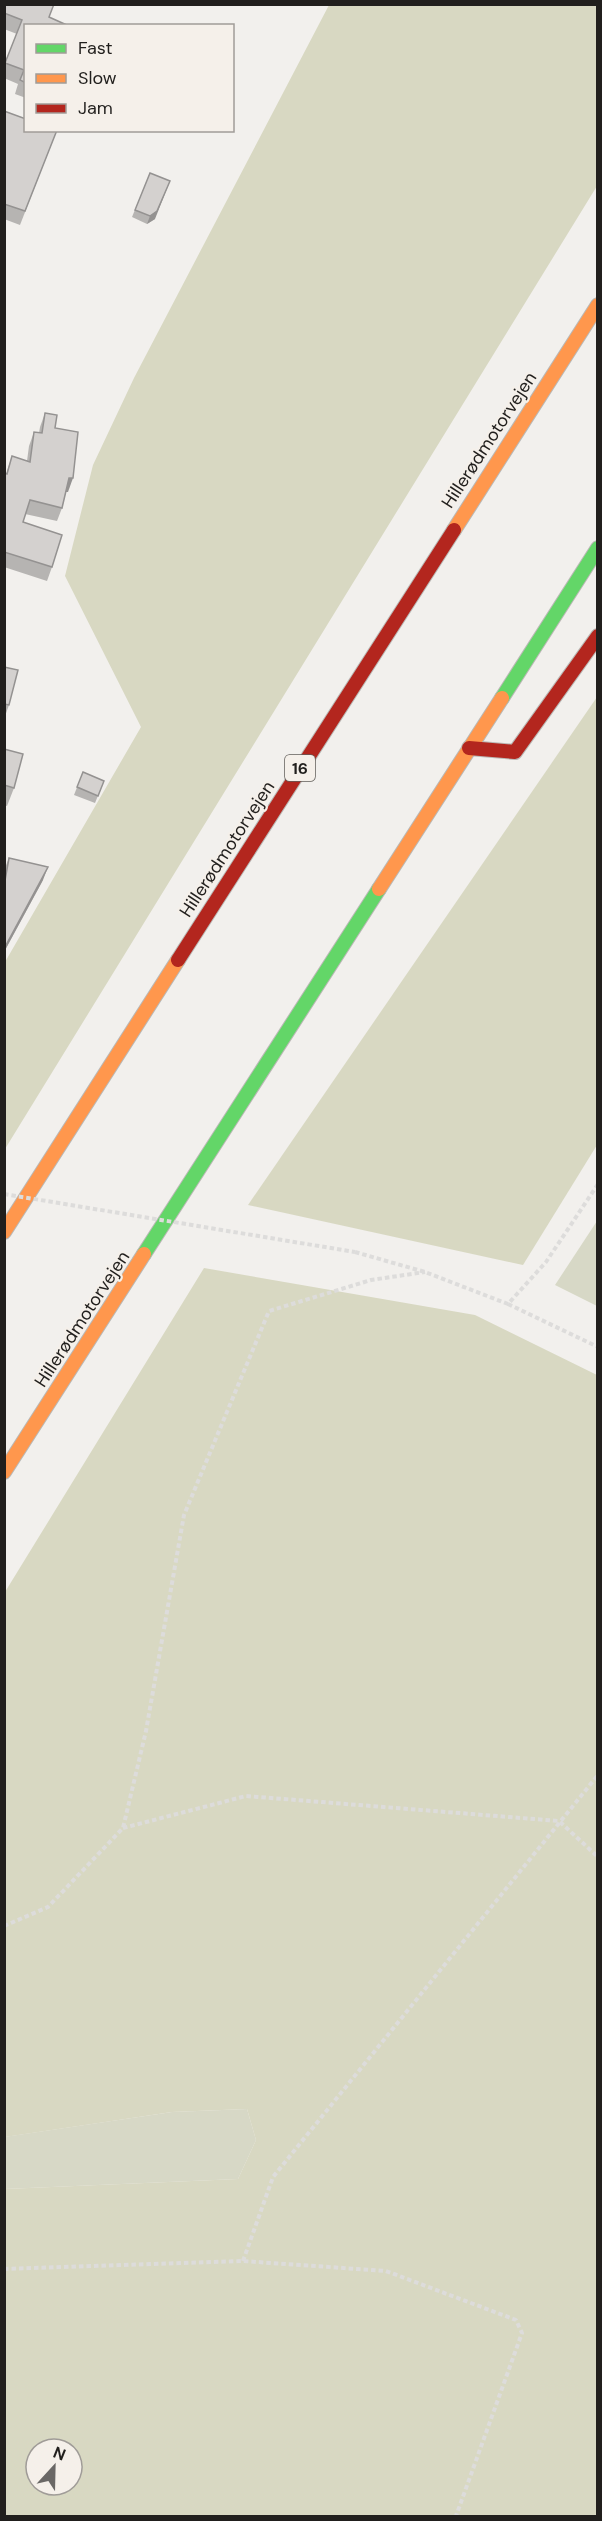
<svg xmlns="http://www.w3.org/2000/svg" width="602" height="2521" viewBox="0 0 602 2521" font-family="'DM Sans',sans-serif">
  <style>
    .green { fill: #d7d8c6 }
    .forest { fill: #d8d8c2; fill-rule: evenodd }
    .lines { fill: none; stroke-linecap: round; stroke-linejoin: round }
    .fast-casing { stroke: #bab8b5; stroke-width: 16 }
    .slow-casing { stroke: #bab8b5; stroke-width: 16 }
    .jam-casing { stroke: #bab8b5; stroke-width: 16 }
    .path { stroke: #dddcdb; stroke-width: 4; stroke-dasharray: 4.5 3; stroke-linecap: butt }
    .fast { stroke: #63d668; stroke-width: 14 }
    .slow { stroke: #ff974d; stroke-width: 14 }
    .jam { stroke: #b3261e; stroke-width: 14 }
    .path-bridge { stroke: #dddcdb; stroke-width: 4; stroke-dasharray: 4.5 3; stroke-linecap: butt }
    .wall { fill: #b6b4b2 }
    .shaded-wall { fill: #949291 }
    .building { fill: #d4d1cf; stroke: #949291; stroke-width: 1.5 }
    .labels { text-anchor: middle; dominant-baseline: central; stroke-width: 4.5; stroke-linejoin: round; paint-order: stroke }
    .shield { fill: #f5f0ea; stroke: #615e5a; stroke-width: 1.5 }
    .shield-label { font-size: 16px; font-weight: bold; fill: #211f1d }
    .street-label { font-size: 18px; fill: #211f1d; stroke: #f5f0ea }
  </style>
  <rect width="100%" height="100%" fill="#f2f0ed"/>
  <!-- green -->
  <g class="green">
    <path d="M597 1221V1306L555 1285Z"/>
    <path d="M247 2109 256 2140 238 2179 5 2189 4 2137 172 2112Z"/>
  </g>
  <!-- forest -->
  <g class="forest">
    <path d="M329 5H597V186L5 1149V962L141 727 65 576 93 465 134 378Z"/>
    <path d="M597 697V1145L523 1265 248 1205Z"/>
    <path d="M204 1268 475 1315 597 1375V2516H5V2189L238 2179 256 2140 247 2109 172 2112 5 2137V1592ZM36 2449H72V2485H36Z"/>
  </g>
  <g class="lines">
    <defs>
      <g id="fast">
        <path d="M502 698 598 548"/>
        <path d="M144 1254 379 889"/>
      </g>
      <g id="slow">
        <path d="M454 530 598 305"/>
        <path d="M379 889 502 698"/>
        <path d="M4 1232 178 960"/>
        <path d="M4 1472 144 1254"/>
      </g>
      <g id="jam">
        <path d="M469 748 515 752 598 636"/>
        <path d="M178 960 454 530"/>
      </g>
    </defs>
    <!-- fast casing -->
    <use href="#fast" class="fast-casing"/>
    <!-- slow casing -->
    <use href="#slow" class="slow-casing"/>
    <!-- jam casing -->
    <use href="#jam" class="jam-casing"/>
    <!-- path -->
    <g class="path">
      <path d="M355 1252 425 1272 508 1304 546 1262 598 1184"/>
      <path d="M508 1304 598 1347"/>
      <path d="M123 1828 246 1796 559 1821 598 1857"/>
      <path d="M4 1926 48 1907 123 1828 146 1731 184 1515 269 1311 371 1280 425 1272"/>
      <path d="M243 2261 273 2177 598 1775"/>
      <path d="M4 2269 243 2261 386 2271 516 2320 522 2333 456 2516"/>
    </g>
    <!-- fast -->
    <use href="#fast" class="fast"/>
    <!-- slow -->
    <use href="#slow" class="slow"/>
    <!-- jam -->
    <use href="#jam" class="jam"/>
    <!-- path-bridge -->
    <path class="path-bridge" d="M4 1194 355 1252"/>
  </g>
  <!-- wall -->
  <g class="wall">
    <path d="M4 4H54L26 26V98L15 94 18 84 4 78V64L17 34 4 29Z"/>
    <path d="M4 111 57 130 20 225 4 219Z"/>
    <path d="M150 173 155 219 147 224 132 217Z"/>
    <path d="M45 413 55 428 68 492H66L62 508 57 521 25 514 23 522 52 567 47 581 4 567V473L6 474 12 456 27 461 29 446 34 432 39 433 40 427Z"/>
    <path d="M4 667 9 705 4 719Z"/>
    <path d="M4 749 14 788 7 806 4 805Z"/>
    <path d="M83 772 104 781 95 803 74 795Z"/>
    <path d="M9 858 43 880 4 952V870Z"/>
  </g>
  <!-- shaded-wall -->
  <g class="shaded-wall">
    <path d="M170 181 155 219 147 224 150 216Z"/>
    <path d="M69 478H73L68 492H64Z"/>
    <path d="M48 867 43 880 4 952 6 945Z"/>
  </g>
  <!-- building -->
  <g class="building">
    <path d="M4 4H54L49 17 69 26H26V83L20 80 24 70 5 63 22 20 4 13Z"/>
    <path d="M4 111 26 119V130H57L25 211 4 204Z"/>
    <path d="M150 173 170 181 157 211 150 216 135 210Z"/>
    <path d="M45 413 57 415 55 428 78 432 73 478H69L62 508 30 500 23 522 62 535 52 567 4 552V473L7 474 12 456 30 462 34 432 42 433Z"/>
    <path d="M4 667 18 670 9 705 4 704Z"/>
    <path d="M4 749 23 754 14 788 4 785Z"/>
    <path d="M83 772 104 781 98 796 77 787Z"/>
    <path d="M9 858 48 867 6 945H4V886Z"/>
  </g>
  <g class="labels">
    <!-- shield labels -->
    <rect class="shield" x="285" y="755" width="30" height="26" rx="4.5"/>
    <g class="shield-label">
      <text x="300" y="768">16</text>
    </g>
    <!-- street labels -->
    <g class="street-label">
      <text transform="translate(489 440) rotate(-57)">Hillerødmotorvejen</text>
      <text transform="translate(227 849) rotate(-57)">Hillerødmotorvejen</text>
      <text transform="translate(82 1319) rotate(-57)">Hillerødmotorvejen</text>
    </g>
  </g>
  <!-- border -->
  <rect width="602" height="2521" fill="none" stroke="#211f1d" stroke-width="12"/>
  <!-- legend -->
  <rect x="24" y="24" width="210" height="108" fill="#f5f0ea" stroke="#a09c98" stroke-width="1.5"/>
  <rect x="36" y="44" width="30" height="9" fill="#63d668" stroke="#a09c98" stroke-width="1.5"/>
  <text x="78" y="54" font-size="18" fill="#211f1d">Fast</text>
  <rect x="36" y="74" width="30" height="9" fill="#ff974d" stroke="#a09c98" stroke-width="1.5"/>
  <text x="78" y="84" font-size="18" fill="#211f1d">Slow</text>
  <rect x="36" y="104" width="30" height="9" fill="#b3261e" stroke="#a09c98" stroke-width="1.5"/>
  <text x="78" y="114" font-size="18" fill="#211f1d">Jam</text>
  <!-- north arrow -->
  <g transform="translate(54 2467) rotate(22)"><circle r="28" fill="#f5f0ea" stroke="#a09c98" stroke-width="1.5"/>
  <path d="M0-4.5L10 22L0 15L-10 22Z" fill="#6a6866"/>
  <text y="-9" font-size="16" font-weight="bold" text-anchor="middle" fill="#211f1d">N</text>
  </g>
</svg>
